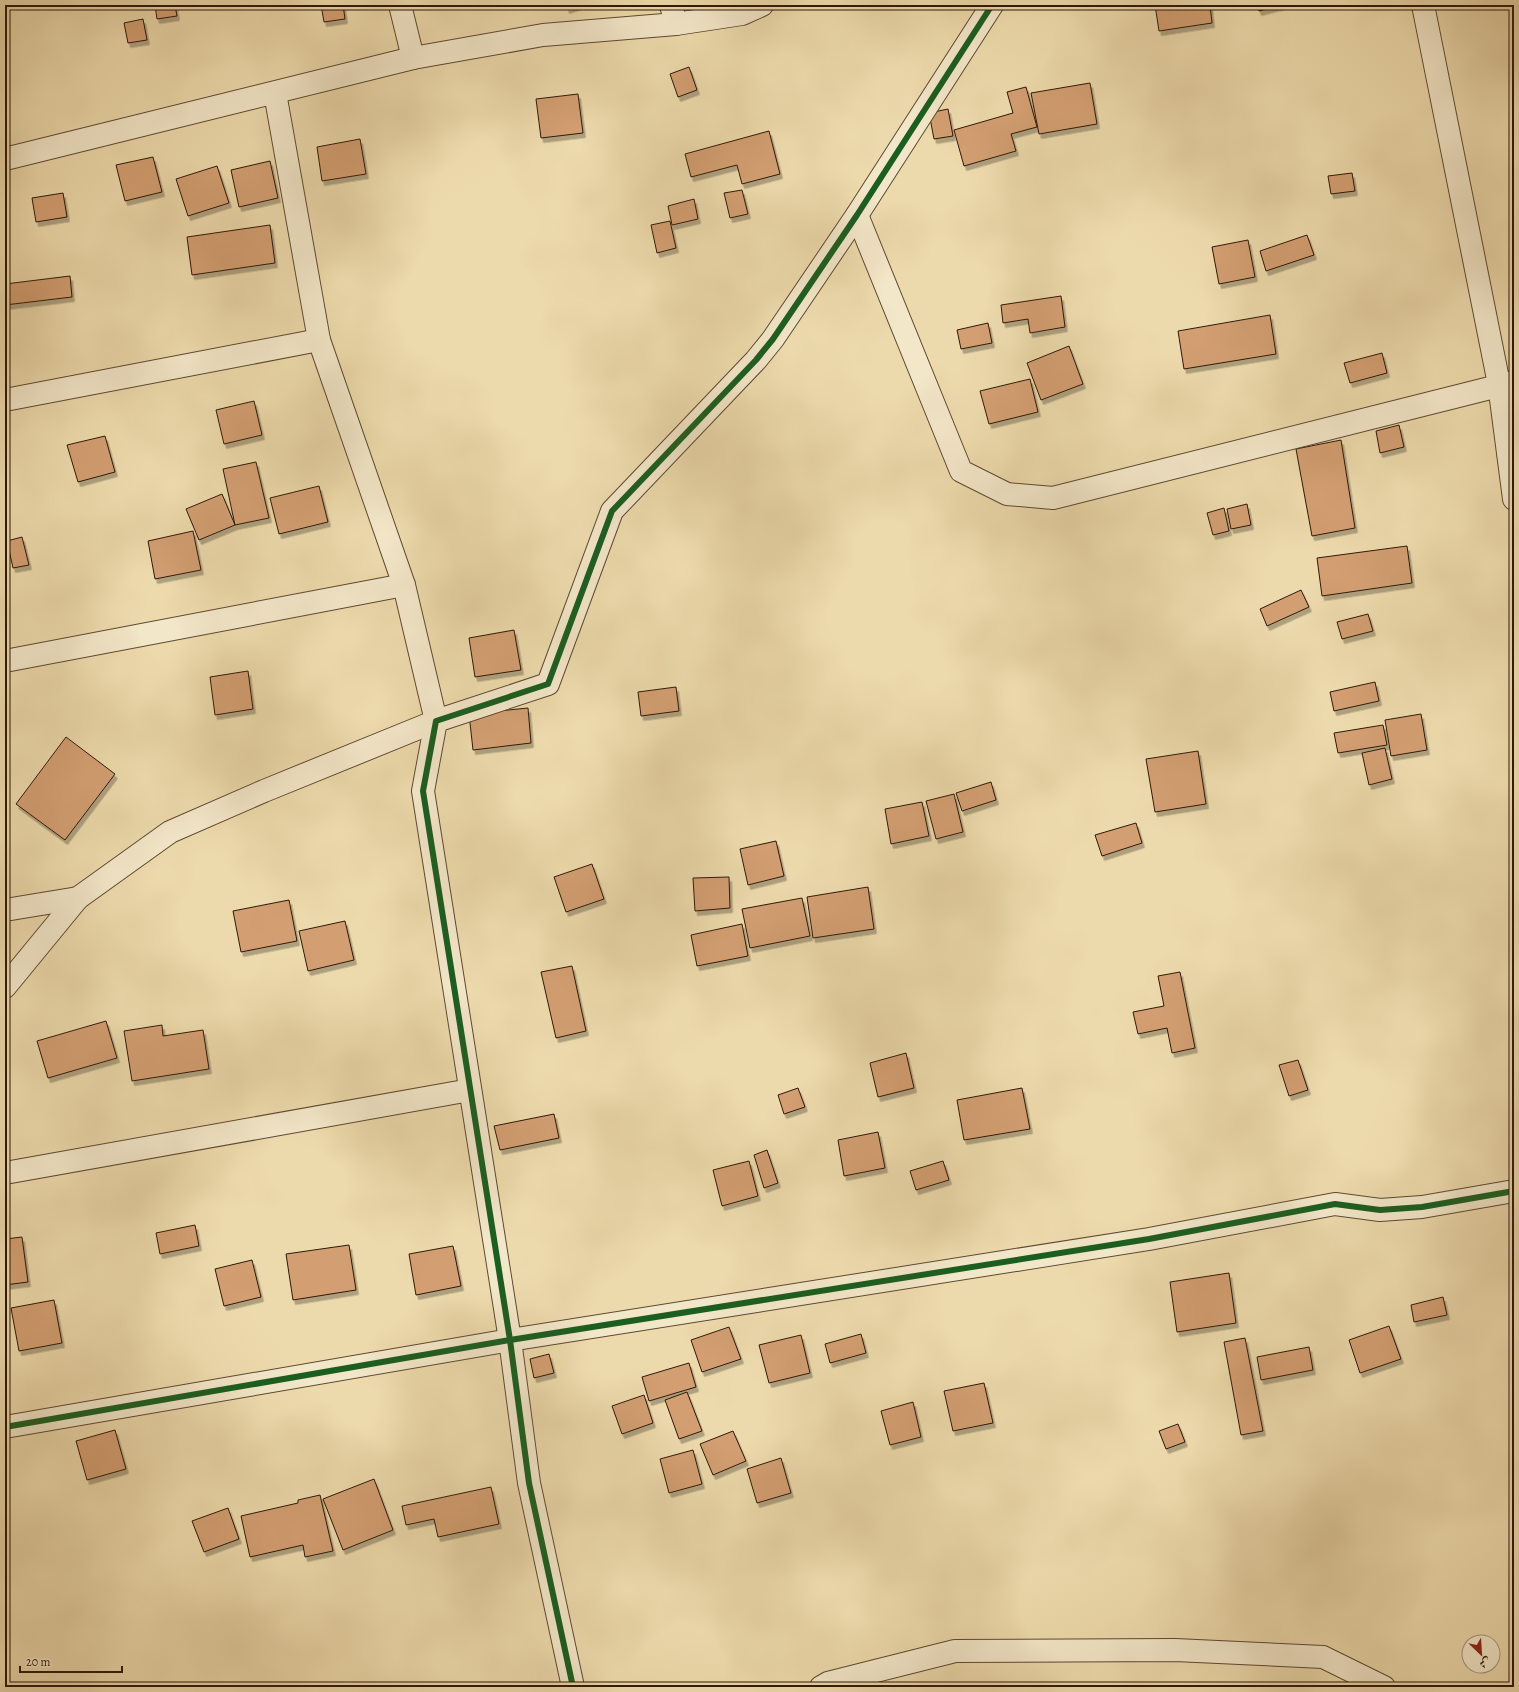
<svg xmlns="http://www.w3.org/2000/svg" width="1519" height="1692" viewBox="0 0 1519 1692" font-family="Alegreya,Amiri,serif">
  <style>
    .building { fill: #d39f72; stroke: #2e1907; filter: url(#shadow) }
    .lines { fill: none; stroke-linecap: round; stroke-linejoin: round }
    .street-casing { stroke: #5e4930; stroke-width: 24 }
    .street { stroke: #f3e7c9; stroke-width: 22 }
    .cycleway-casing { stroke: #f3e7c9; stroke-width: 8 }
    .cycleway { stroke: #1b5e20; stroke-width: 6 }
  </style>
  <defs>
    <filter id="shadow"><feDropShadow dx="2.5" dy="4.5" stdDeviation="0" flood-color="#0004"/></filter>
  </defs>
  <rect width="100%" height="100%" fill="#eddaac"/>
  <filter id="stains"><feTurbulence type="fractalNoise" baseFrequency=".005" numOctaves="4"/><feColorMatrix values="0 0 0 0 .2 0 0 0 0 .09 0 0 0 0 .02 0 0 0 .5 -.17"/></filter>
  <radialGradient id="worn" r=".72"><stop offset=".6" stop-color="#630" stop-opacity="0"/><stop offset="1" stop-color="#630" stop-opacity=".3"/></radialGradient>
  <!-- building -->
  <g class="building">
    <path d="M155 5H175L177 16 157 19Z"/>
    <path d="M321 5H343L345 19 324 22Z"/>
    <path d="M566 5H579L567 9Z"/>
    <path d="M1155 5H1210L1212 23 1159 31Z"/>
    <path d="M1257 5H1282L1259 11Z"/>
    <path d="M143 19 147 40 128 43 124 23Z"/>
    <path d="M689 67 697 90 678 97 670 74Z"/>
    <path d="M1090 83 1097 124 1039 134 1031 93Z"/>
    <path d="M1026 87 1037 127 1011 134 1016 151 964 166 954 130 1013 113 1007 92Z"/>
    <path d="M578 94 583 133 541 138 536 99Z"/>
    <path d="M948 109 953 136 934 139 929 113Z"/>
    <path d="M769 131 780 174 742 184 737 165 691 177 685 154Z"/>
    <path d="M360 139 366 174 322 181 317 147Z"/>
    <path d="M153 157 162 192 125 201 116 165Z"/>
    <path d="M270 161 278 198 239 207 231 170Z"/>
    <path d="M217 166 229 203 188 216 176 179Z"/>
    <path d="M1352 173 1355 191 1331 194 1328 176Z"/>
    <path d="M742 190 748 214 730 218 724 193Z"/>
    <path d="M63 193 67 217 36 222 32 198Z"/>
    <path d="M694 199 698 219 672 225 668 206Z"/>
    <path d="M670 221 676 248 657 253 651 225Z"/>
    <path d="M270 225 275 263 192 275 187 237Z"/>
    <path d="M1307 235 1314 255 1266 271 1260 251Z"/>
    <path d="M1248 240 1255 277 1219 284 1212 247Z"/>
    <path d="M70 276 72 297 5 305V284Z"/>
    <path d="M1061 296 1065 327 1030 333 1028 319 1003 323 1001 305Z"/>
    <path d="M1270 315 1276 354 1184 369 1178 331Z"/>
    <path d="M988 323 992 343 961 349 957 330Z"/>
    <path d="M1069 346 1083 384 1041 400 1027 363Z"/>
    <path d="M1382 353 1387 373 1350 383 1344 363Z"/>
    <path d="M1030 379 1038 412 989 424 980 391Z"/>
    <path d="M254 401 262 435 224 444 216 410Z"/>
    <path d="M1399 425 1404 447 1380 453 1376 431Z"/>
    <path d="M105 436 115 472 78 482 67 445Z"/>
    <path d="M1341 440 1355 528 1312 536 1296 449Z"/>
    <path d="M256 462 269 518 235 525 223 469Z"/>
    <path d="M319 486 328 522 279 534 270 498Z"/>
    <path d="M222 494 235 525 199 540 186 509Z"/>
    <path d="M1247 504 1251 525 1231 529 1227 509Z"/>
    <path d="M1224 508 1229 531 1213 535 1207 513Z"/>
    <path d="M193 531 201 570 155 579 148 541Z"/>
    <path d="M22 537 29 565 13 568 7 541Z"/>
    <path d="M1407 546 1412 583 1322 596 1317 558Z"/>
    <path d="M1301 590 1309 607 1267 626 1260 609Z"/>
    <path d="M1368 614 1373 631 1342 639 1337 622Z"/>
    <path d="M514 630 521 670 475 677 469 638Z"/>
    <path d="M248 671 253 709 215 715 210 677Z"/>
    <path d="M1375 682 1379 701 1334 711 1330 692Z"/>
    <path d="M676 687 679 711 641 716 638 692Z"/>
    <path d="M528 708 531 743 473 750 469 714Z"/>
    <path d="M1421 714 1427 750 1391 756 1385 720Z"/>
    <path d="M1383 725 1387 745 1338 753 1334 733Z"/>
    <path d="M66 737 115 774 65 840 16 804Z"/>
    <path d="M1385 748 1392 779 1369 785 1362 753Z"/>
    <path d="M1198 751 1206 804 1155 812 1146 759Z"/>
    <path d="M991 782 996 800 962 811 956 793Z"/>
    <path d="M954 794 963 832 936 839 926 801Z"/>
    <path d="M922 802 929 836 891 844 885 809Z"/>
    <path d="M1136 823 1142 843 1102 856 1095 835Z"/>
    <path d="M776 841 784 876 748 885 740 849Z"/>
    <path d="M592 864 604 899 566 912 554 877Z"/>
    <path d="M729 877 730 908 695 911 693 878Z"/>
    <path d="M868 887 874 929 813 938 807 897Z"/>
    <path d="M802 898 810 936 750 948 742 909Z"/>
    <path d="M289 900 297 941 241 952 233 911Z"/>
    <path d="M345 921 354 960 308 971 299 931Z"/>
    <path d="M742 924 748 956 697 966 691 935Z"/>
    <path d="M572 966 586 1031 556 1038 541 972Z"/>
    <path d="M1180 972 1195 1048 1172 1053 1167 1028 1138 1034 1133 1012 1164 1006 1158 976Z"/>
    <path d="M106 1021 117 1058 48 1078 37 1041Z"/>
    <path d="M162 1025 163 1036 203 1030 209 1069 132 1081 124 1031Z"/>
    <path d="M906 1053 914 1088 878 1097 870 1063Z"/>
    <path d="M1298 1060 1308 1090 1289 1096 1279 1065Z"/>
    <path d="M798 1088 805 1107 784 1114 778 1095Z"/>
    <path d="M1022 1088 1030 1129 964 1140 957 1100Z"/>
    <path d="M554 1114 559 1138 500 1150 494 1126Z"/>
    <path d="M878 1132 885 1168 844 1176 838 1140Z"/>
    <path d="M767 1150 778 1183 764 1188 754 1155Z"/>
    <path d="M749 1161 758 1196 722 1206 713 1170Z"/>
    <path d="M943 1161 949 1180 916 1190 910 1171Z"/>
    <path d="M195 1225 199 1246 160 1254 156 1233Z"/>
    <path d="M22 1237 28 1282 5 1285V1239Z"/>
    <path d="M349 1245 356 1290 293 1300 286 1254Z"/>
    <path d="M453 1246 461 1286 416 1295 409 1254Z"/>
    <path d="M252 1260 261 1297 224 1306 215 1269Z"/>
    <path d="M1229 1273 1236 1323 1177 1332 1170 1282Z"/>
    <path d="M1443 1297 1447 1315 1414 1322 1411 1305Z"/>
    <path d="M54 1300 62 1343 19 1351 11 1308Z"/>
    <path d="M1389 1326 1401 1359 1360 1373 1349 1340Z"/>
    <path d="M729 1327 741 1359 702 1372 691 1340Z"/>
    <path d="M861 1334 866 1353 830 1363 825 1344Z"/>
    <path d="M801 1335 810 1373 769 1383 759 1345Z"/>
    <path d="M1245 1338 1263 1431 1241 1435 1224 1342Z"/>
    <path d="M1309 1347 1313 1370 1261 1380 1257 1357Z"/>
    <path d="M549 1354 554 1373 534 1378 530 1359Z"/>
    <path d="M689 1363 696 1387 649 1401 642 1377Z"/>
    <path d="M984 1383 993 1423 953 1431 944 1391Z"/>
    <path d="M687 1392 702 1431 679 1439 665 1400Z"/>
    <path d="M644 1395 653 1423 622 1434 612 1406Z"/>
    <path d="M913 1402 921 1437 890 1445 881 1411Z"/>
    <path d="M1178 1424 1185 1442 1166 1449 1159 1431Z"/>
    <path d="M115 1430 126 1469 87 1480 76 1441Z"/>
    <path d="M733 1431 746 1461 713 1475 700 1444Z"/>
    <path d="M693 1450 702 1484 669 1493 660 1459Z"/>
    <path d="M781 1458 791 1493 757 1503 747 1469Z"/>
    <path d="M374 1479 393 1530 343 1550 323 1499Z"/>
    <path d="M491 1487 499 1524 438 1537 434 1519 406 1525 402 1506Z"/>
    <path d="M320 1495 333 1551 305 1557 303 1545 250 1557 241 1516 298 1503V1500Z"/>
    <path d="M228 1508 239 1539 204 1552 192 1521Z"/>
  </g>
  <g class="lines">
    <defs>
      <g id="street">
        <path d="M400 5 413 58"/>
        <path d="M671 5 676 24"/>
        <path d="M1423 5 1499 384 1514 499"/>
        <path d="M5 159 413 58 543 35 676 24 742 14 762 5"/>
        <path d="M857 215 961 471 1007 494 1053 498 1514 382"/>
        <path d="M5 400 319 340"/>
        <path d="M5 661 404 585"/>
        <path d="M5 910 78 898"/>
        <path d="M5 987 78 898 170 832 264 791 436 721 404 585 319 340 275 93"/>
        <path d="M5 1173 470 1090"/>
        <path d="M5 1427 510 1340 1149 1239 1335 1204 1380 1210 1422 1207 1514 1191"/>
        <path d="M573 1687 529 1483 510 1340 423 791 436 721 548 684 612 511 756 360 773 339 857 215 992 5"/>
        <path d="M821 1687 828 1683 955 1651 1175 1650 1323 1657 1384 1687"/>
      </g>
    </defs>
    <!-- street casing -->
    <use href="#street" class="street-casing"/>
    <!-- street -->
    <use href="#street" class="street"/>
    <defs>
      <g id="cycleway">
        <path d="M5 1427 510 1340 1149 1239 1335 1204 1380 1210 1422 1207 1514 1191"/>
        <path d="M573 1687 529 1483 510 1340 423 791 436 721 548 684 612 511 756 360 773 339 857 215 992 5"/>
      </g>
    </defs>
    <!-- cycleway casing -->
    <use href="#cycleway" class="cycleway-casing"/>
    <!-- cycleway -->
    <use href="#cycleway" class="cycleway"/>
  </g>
  <!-- margin -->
  <rect width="1519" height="1692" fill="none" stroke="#eddaac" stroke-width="20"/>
  <rect x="6" y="6" width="1507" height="1680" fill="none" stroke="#2e1907" stroke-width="2"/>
  <rect x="10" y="10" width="1499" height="1672" fill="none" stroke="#2e1907"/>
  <!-- north arrow -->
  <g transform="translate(1481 1654) rotate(155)"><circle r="19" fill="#f3e7c9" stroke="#a4957b"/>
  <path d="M0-3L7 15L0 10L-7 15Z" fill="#8f2418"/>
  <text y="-6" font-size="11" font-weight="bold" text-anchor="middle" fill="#2e1907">ش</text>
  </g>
  <!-- scale -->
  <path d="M20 1666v6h102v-6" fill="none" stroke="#2e1907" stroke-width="2"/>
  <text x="26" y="1666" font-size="12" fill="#2e1907" stroke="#f3e7c9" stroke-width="3" paint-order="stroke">20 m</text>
  <rect width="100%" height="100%" filter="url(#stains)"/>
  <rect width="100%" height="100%" fill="url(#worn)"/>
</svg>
